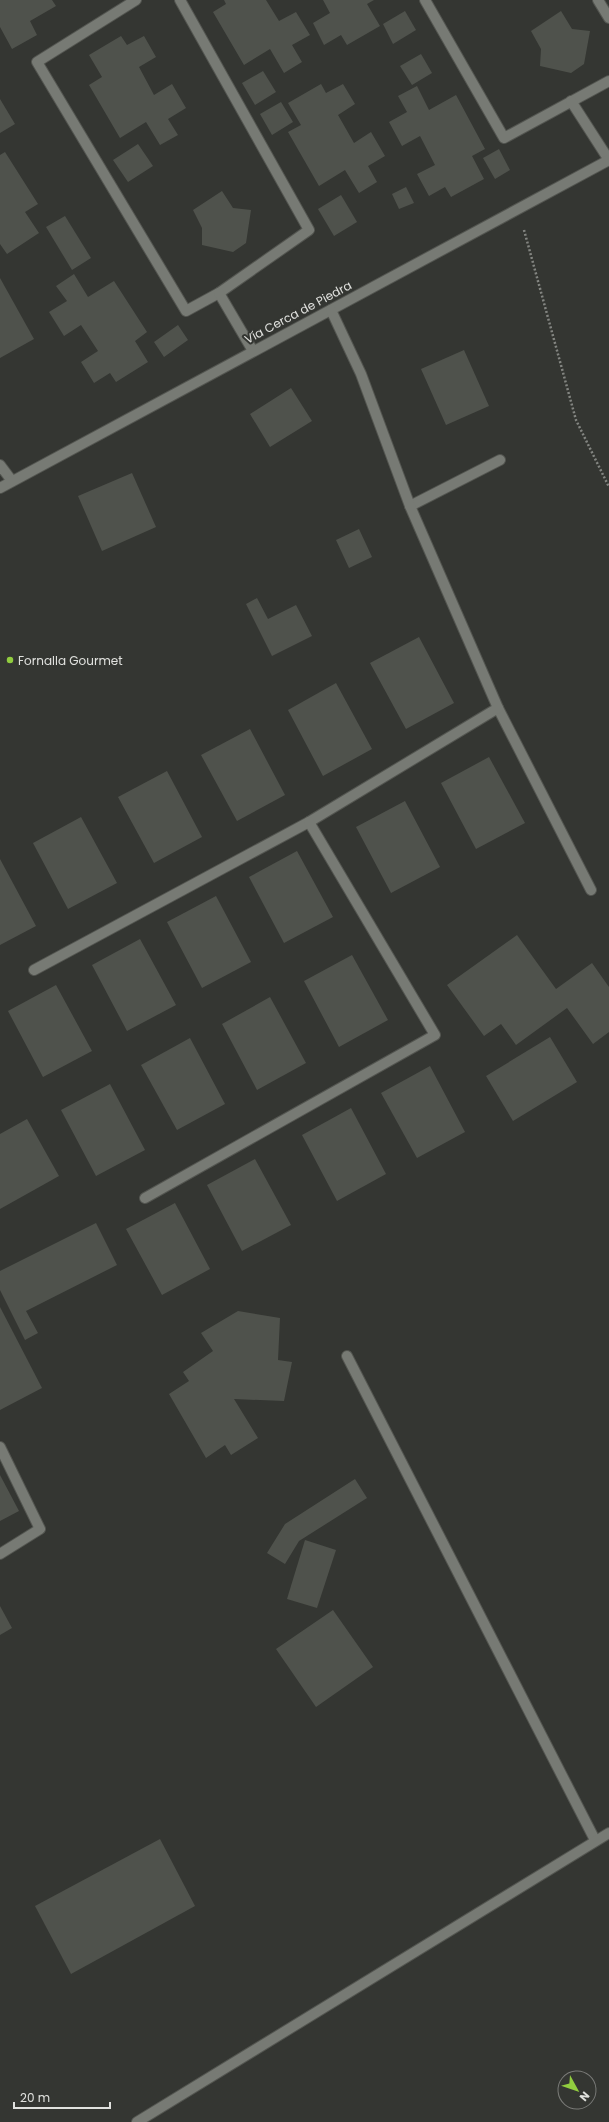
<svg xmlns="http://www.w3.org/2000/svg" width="609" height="2122" viewBox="0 0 609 2122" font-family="Poppins,sans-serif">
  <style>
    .building { fill: #4f524c }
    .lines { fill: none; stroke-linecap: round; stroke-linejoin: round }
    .minor-casing { stroke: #535550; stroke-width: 12 }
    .path { stroke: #838581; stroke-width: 2.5; stroke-dasharray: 2 2; stroke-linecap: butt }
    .minor { stroke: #777a74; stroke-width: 10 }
    .poi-dot { fill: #91cd3f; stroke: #343632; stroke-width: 1.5 }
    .labels { text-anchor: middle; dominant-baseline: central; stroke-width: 4; stroke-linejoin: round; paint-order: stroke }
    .street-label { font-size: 12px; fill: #e0e1de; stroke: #343632 }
    .poi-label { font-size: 12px; fill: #e0e1de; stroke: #343632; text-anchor: start }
  </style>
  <rect width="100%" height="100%" fill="#343632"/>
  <!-- building -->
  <g class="building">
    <path d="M0 0H52L56 6 30 21 37 35 12 49 0 27Z"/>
    <path d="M224 0H266L279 21 296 12 310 35 292 45 302 62 284 73 270 49 244 65 213 12 226 4Z"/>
    <path d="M323 0H374L367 4 380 26 347 45 341 35 324 45 313 23 330 13Z"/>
    <path d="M405 11 416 30 393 44 383 24Z"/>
    <path d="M561 11 572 29 590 31 584 64 571 73 540 66 541 49 531 31Z"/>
    <path d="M121 36 127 45 144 36 156 57 139 67 154 95 172 84 186 108 168 119 178 135 160 145 146 122 120 138 89 85 102 77 89 55Z"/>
    <path d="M421 54 432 73 412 85 400 66Z"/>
    <path d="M263 71 276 92 255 105 242 83Z"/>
    <path d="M321 84 326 93 343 84 355 104 338 115 354 143 371 132 385 156 368 166 377 182 359 193 345 170 319 186 288 132 301 125 288 103Z"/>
    <path d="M417 86 429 110 456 95 485 149 472 156 484 179 451 197 445 187 429 196 417 174 435 165 420 136 402 146 389 122 407 112 398 96Z"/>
    <path d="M0 99 15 124 0 133Z"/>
    <path d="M281 102 293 122 272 135 260 114Z"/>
    <path d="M138 144 153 166 128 182 113 160Z"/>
    <path d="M499 149 510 170 495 179 483 158Z"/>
    <path d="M5 152 38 204 25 212 39 233 7 254 0 244V155Z"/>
    <path d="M406 187 414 203 399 209 392 194Z"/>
    <path d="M222 191 233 208 251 210 246 243 233 252 202 245V228L193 210Z"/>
    <path d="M341 195 357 222 334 236 318 209Z"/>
    <path d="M65 216 91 258 72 270 46 227Z"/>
    <path d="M74 274 88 297 114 281 147 332 135 341 148 362 116 382 110 373 94 383 81 362 98 351 81 325 64 336 49 312 67 301 56 286Z"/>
    <path d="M0 278 34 339 0 358Z"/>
    <path d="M178 325 188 340 164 357 154 342Z"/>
    <path d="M464 350 489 406 446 425 421 369Z"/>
    <path d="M291 388 312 421 270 447 250 414Z"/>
    <path d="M132 473 156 527 102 551 78 496Z"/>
    <path d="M359 529 372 557 349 568 336 540Z"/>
    <path d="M257 598 268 619 296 605 312 636 272 656 246 604Z"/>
    <path d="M419 637 454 703 406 729 370 663Z"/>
    <path d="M336 683 372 749 323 776 288 710Z"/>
    <path d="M250 729 285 795 237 821 201 755Z"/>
    <path d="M489 757 525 823 476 849 441 783Z"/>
    <path d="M167 771 202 837 154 863 118 797Z"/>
    <path d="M405 801 440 867 391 893 356 827Z"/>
    <path d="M81 817 117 883 68 909 33 843Z"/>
    <path d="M297 851 333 917 284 943 249 877Z"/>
    <path d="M0 859 36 926 0 945Z"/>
    <path d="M216 896 251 962 202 988 167 922Z"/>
    <path d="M517 935 556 989 592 963 609 987V1032L593 1044 567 1008 516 1045 501 1024 484 1036 447 985Z"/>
    <path d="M140 939 176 1005 127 1031 92 965Z"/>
    <path d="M352 955 388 1020 339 1047 304 981Z"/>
    <path d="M56 985 92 1051 43 1077 8 1011Z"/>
    <path d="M270 997 306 1063 257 1090 222 1024Z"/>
    <path d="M550 1037 577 1082 513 1121 486 1076Z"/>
    <path d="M190 1038 225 1104 177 1130 141 1065Z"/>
    <path d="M430 1066 465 1132 417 1158 381 1093Z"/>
    <path d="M110 1084 145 1150 96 1176 61 1110Z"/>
    <path d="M351 1108 386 1174 337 1201 302 1135Z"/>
    <path d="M27 1119 59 1176 0 1209V1134Z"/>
    <path d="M255 1159 291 1225 242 1251 207 1185Z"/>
    <path d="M175 1203 210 1269 162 1295 126 1229Z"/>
    <path d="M96 1223 117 1265 26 1311 38 1333 25 1340 0 1290V1271Z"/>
    <path d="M0 1307 42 1388 0 1410Z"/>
    <path d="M238 1311 280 1318 278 1360 292 1362 284 1401 234 1399 258 1438 231 1455 225 1445 206 1458 169 1394 189 1381 183 1372 213 1351 201 1333Z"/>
    <path d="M0 1475 19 1511 0 1521Z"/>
    <path d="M355 1479 367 1498 299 1541 285 1564 267 1553 285 1524Z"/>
    <path d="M305 1540 336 1550 317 1608 287 1599Z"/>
    <path d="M0 1606 12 1628 0 1635Z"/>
    <path d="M333 1610 373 1667 316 1707 276 1649Z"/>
    <path d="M160 1839 195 1906 71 1974 35 1906Z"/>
  </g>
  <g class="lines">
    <defs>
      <g id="minor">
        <path d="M136 0 37 62 186 311 219 293 309 230 180 0"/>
        <path d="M425 0 504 138 609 81"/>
        <path d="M598 0 609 18"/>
        <path d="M571 101 609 160"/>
        <path d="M219 293 253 351"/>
        <path d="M0 465 12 481"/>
        <path d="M0 488 609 160"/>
        <path d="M410 506 500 460"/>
        <path d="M498 708 591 890"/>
        <path d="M34 970 309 822 498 708 410 506 361 374 331 310"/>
        <path d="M145 1198 435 1035 309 822"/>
        <path d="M347 1356 595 1840"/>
        <path d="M0 1447 40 1529 0 1554"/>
        <path d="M137 2122 609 1833"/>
      </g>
    </defs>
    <!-- minor casing -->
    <use href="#minor" class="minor-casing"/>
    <!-- path -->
    <path class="path" d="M524 230 576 420 609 487"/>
    <!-- minor -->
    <use href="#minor" class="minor"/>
  </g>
  <!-- markers -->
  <circle class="poi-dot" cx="10" cy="660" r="4"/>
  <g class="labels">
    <!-- street labels -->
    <g class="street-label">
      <text transform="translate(298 312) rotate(-28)">Vía Cerca de Piedra</text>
    </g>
    <!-- poi labels -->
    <g class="poi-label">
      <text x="18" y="660">Fornalla Gourmet</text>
    </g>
  </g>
  <!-- north arrow -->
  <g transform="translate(577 2090) rotate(130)"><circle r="19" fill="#343632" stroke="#797a77"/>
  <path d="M0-3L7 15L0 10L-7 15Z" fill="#91cd3f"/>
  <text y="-6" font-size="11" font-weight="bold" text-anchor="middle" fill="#e0e1de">N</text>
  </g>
  <!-- scale -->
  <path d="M14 2102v6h96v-6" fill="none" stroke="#e0e1de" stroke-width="2"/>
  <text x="20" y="2102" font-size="12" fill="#e0e1de" stroke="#343632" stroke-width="3" paint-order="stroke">20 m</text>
</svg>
